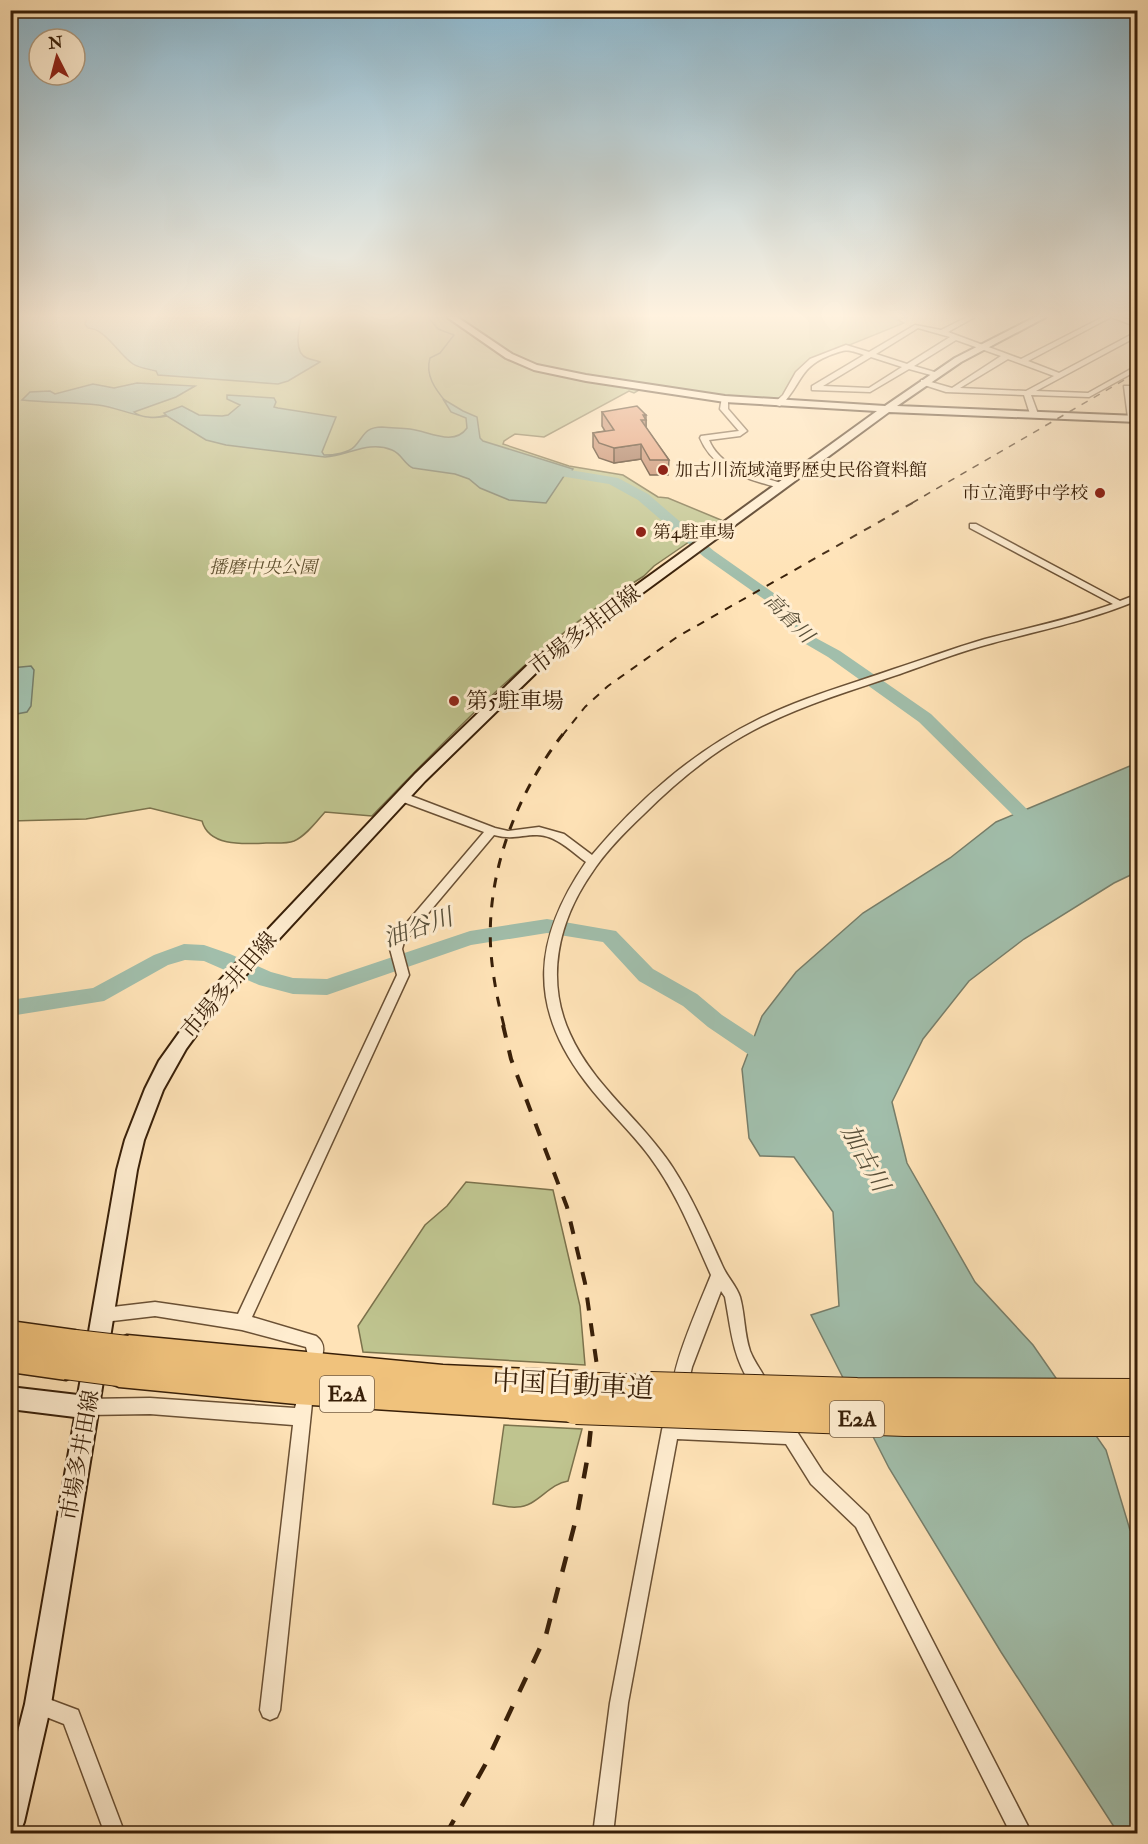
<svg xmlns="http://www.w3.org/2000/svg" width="1148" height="1844" viewBox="0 0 1148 1844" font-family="'IM FELL Double Pica','Noto Serif JP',serif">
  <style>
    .green { fill: #bfc48f; stroke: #7c724c; stroke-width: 1.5 }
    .water { fill: #a1beab; stroke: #777e6a; stroke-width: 1.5 }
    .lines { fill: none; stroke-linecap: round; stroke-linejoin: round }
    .stream { stroke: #777e6a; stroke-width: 1.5 }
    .river { fill: #a1beab; fill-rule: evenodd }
    .street-casing { stroke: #6a5034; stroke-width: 3 }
    .secondary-casing { stroke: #381f08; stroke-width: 4 }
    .highway-casing { stroke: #381f08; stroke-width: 3 }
    .street { fill: #ffedd0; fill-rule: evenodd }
    .secondary { fill: #ffedd0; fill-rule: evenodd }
    .highway { fill: #f0c27c; fill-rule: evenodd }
    .rail-far4 { stroke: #381f08; stroke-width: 1.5; stroke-dasharray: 7 7; stroke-linecap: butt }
    .rail-far3 { stroke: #381f08; stroke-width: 2; stroke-dasharray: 8 8; stroke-linecap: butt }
    .rail-far2 { stroke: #381f08; stroke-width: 3; stroke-dasharray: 10 10; stroke-linecap: butt }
    .rail-far1 { stroke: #381f08; stroke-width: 4; stroke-dasharray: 13 13; stroke-linecap: butt }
    .rail { stroke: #381f08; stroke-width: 4.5; stroke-dasharray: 16 16; stroke-linecap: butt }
    .highway-bridge-far1-casing { stroke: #381f08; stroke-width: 28; stroke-linecap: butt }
    .highway-bridge-casing { stroke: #381f08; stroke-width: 34; stroke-linecap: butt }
    .highway-bridge-far1 { stroke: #f0c27c; stroke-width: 26 }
    .highway-bridge { stroke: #f0c27c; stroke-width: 32 }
    .wall { fill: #bf7f5f; stroke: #381f08; stroke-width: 1.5 }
    .shaded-wall { fill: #9b684e; stroke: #381f08; stroke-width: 1.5 }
    .building { fill: #de946f; stroke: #381f08; stroke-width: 1.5 }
    .poi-dot { fill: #8f2418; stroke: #ffedd0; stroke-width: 2 }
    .labels { text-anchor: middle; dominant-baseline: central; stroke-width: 6; stroke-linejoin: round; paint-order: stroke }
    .far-poi-label { font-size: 18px; fill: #381f08; stroke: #ffedd0; text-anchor: start }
    .far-park-label { font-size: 18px; font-style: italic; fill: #605130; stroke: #ffedd0 }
    .far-water-label { font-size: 20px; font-style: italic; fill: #584f39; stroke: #ffedd0 }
    .shield { fill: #ffedd0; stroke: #745d44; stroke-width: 1.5 }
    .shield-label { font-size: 21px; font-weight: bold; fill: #381f08 }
    .street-label { font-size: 22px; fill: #381f08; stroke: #ffedd0 }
    .poi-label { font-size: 22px; fill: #381f08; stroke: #ffedd0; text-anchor: start }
    .water-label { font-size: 24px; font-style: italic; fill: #584f39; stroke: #ffedd0 }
    .near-street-label { font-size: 27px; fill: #381f08; stroke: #ffedd0 }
  </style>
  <rect width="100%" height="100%" fill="#ffe3b7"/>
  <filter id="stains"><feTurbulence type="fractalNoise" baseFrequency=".00333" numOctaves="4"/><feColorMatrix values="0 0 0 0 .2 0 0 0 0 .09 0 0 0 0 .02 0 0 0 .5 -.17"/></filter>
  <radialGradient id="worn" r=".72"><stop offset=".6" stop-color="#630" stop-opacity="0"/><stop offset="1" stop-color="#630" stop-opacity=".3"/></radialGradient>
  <!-- green -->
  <g class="green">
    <path d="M10 317H908L898 320 904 323 812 360 792 387 778 400 734 398 648 385 634 393 629 391 544 437 515 434 504 441 503 444 569 466 623 475 658 497 668 498 721 520 654 566 644 576C540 640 456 729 372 816L325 812C317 821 306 836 294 841 286 844 275 843 266 843 244 844 209 847 202 821L150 808 86 819 11 821Z"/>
    <path d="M466 1182 553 1190 580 1306 585 1365 363 1352 358 1326 425 1225 447 1206Z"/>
    <path d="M504 1425 582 1429 568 1481C548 1484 537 1507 517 1507 509 1508 500 1505 493 1504Z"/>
  </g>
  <!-- water -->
  <g class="water">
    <path d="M87 317 222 319 228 317H301C299 328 293 353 307 358 312 360 316 360 320 362L288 381 278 384 158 375 156 371C149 369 139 368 133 364 119 355 105 328 88 328L85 324Z"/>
    <path d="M137 383 195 386 176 397 134 412C142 418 156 419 166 415L164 413 182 406 199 415 222 416 228 415 240 405 227 399V395L274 398 276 402 274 407 278 408 336 417 322 452 324 455C333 455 349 453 355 446 364 436 365 427 382 427 392 428 401 428 410 429 428 431 454 447 467 428L466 418 451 412 443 399 463 411 477 417 480 438 483 441 573 469 570 474 566 473 546 503 509 500 480 488 469 479 455 474 413 468C404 464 402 454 392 450 368 440 348 456 325 457L226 445 206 440 167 416C144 422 122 408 98 405 73 402 48 403 22 400L30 392 50 391 55 394 93 384 114 388Z"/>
    <path d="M31 666 34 670 31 706 27 712 11 715V668Z"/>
    <path d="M1137 763V872L1114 883 1024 939 969 981 923 1039 892 1102 907 1163 975 1282 1033 1345 1106 1450 1130 1530 1137 1536V1833H1118L1001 1652 889 1468 811 1315 839 1306 833 1212 794 1157 760 1156 749 1138 742 1069 762 1016 796 972 863 913 950 858 996 822Z"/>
  </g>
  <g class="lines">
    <!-- stream -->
    <path class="stream" d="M428 317 438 329 454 335 440 353 430 358C425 375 435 389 446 402"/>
    <!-- river -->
    <g class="river">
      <path d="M534 464 618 478 648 494 714 551 785 601 814 637 840 651 931 714 1044 826 1047 830 1044 834 1038 836 1032 834 919 722 828 657 804 643 775 607 704 557 638 500 609 484 529 471 528 468 529 465Z"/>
      <path d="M547 919 616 931 653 969 697 994 722 1015 780 1053 783 1059 780 1065 772 1068 764 1065 708 1027 683 1006 639 981 603 942 547 933 471 945 327 995 293 994 259 985 204 961 185 960 168 965 104 1001 10 1016V1000L93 988 154 955 184 944 204 945 230 954 271 972 293 978 327 979 470 931Z"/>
    </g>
    <defs>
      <g id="street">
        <path d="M967 317H975L948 332 1021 359 1103 317H1121L1138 323V327L1111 317 1028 361 1059 373 1138 331V336L1036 391 1088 393 1138 365V370L1089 397 1031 395 1038 414 1034 416 1030 414 1024 395 946 392 921 384V380H924L952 388 1001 356 956 340 914 366 938 373V377L909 369 870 392 812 390V386L864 355C846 349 847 349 828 356 798 368 801 387 780 406L773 404 783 395 796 372 810 359 846 345 869 352 915 325 941 330ZM918 328 950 337 907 364 876 354ZM871 357 902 367 869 388 823 386ZM1008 359 1054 376 1026 391 960 388Z"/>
        <path d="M1124 386H1138V390H1131L1135 420 1128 418Z"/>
        <path d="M722 397H728V409L747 431 740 436 709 440C721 469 757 476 785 484V488C777 488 770 485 762 483 736 475 711 465 700 438L701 436 739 431 720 409Z"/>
        <path d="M970 524H976L1120 601 1138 594V600C1091 620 1041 630 993 643 961 651 931 663 900 674 847 692 792 708 743 736 706 757 673 785 643 815 624 833 605 852 591 874 558 922 545 980 570 1034 593 1086 643 1121 673 1168 693 1199 707 1232 722 1265 727 1277 736 1285 740 1297 745 1315 744 1333 750 1351 755 1364 765 1375 770 1388L768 1394 762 1396C755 1393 753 1389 750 1383 732 1354 731 1329 725 1297L721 1291 692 1367 686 1393 680 1395 674 1393C667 1375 703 1296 711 1275 693 1235 677 1193 650 1157 630 1130 605 1108 585 1081 527 1005 534 938 586 862 572 852 556 835 537 835 520 835 513 840 494 835L404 942 402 949 409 975 252 1317 316 1336C324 1342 325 1349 321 1359L315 1361 309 1359 306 1347 242 1330 155 1316 104 1322 99 1320 96 1315 99 1310 104 1308 155 1302 238 1314 397 975 390 949 392 940 484 832 398 800 397 797 398 794H406L495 828 508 831 539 827 564 834 592 855C637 801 694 751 757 720 801 698 848 685 894 669 925 659 954 648 985 639 1028 628 1071 619 1113 604L970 528Z"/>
        <path d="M304 1395 310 1397 312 1403 280 1710 277 1717 270 1720 263 1717 260 1710 293 1425 150 1414 87 1415 81 1413 79 1407 81 1401 87 1399 150 1398 295 1408 298 1397Z"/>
        <path d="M674 1405 680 1407 682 1413 680 1422 775 1427 771 1419 773 1413 779 1411 785 1413 823 1472 868 1515 1032 1834H1011L856 1527 811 1484 786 1444 677 1439 628 1703 613 1834H593L610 1703 662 1430 668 1407Z"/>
        <path d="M38 1695 78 1710 125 1834H105L64 1724 31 1711 29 1704 31 1697Z"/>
      </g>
      <path id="secondary" d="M447 317H457L512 354 537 365 586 375 725 396 885 406 955 358 1035 317H1046L961 362 897 406 1138 416V422L889 412 543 666 425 781 218 1005 186 1049 163 1090 144 1140 137 1170 51 1704 24 1822 20 1832 10 1834V1763L25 1704 75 1417 10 1409V1387L78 1395 117 1170 125 1140 145 1089 159 1061 206 995 415 774 533 660 877 411 725 402 586 381 534 370 506 358Z"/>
      <g id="highway">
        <path d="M10 1321 75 1330 85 1333 89 1343 85 1353 76 1356 80 1366 76 1376 66 1380 10 1372Z"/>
        <path d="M127 1335 443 1365 577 1371 587 1375 591 1385 587 1395 583 1397 586 1398 590 1408 586 1418 576 1422 296 1404 119 1387 109 1383 105 1373 109 1363 119 1359 113 1349 117 1339Z"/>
      </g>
    </defs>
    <!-- street casing -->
    <use href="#street" class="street-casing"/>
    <!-- secondary casing -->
    <use href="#secondary" class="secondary-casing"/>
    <!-- highway casing -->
    <use href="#highway" class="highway-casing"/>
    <!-- street -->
    <use href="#street" class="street"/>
    <!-- secondary -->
    <use href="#secondary" class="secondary"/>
    <!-- highway -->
    <use href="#highway" class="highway"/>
    <!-- rail-far4 -->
    <path class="rail-far4" d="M912 503 1138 372"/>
    <!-- rail-far3 -->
    <path class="rail-far3" d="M562 736 585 707 608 686 677 637 914 502"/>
    <!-- rail-far2 -->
    <path class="rail-far2" d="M504 1026C498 1002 493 978 491 953 485 876 516 794 563 734"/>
    <!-- rail-far1 -->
    <path class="rail-far1" d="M503 1025 511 1059 567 1207 585 1283 597 1366 595 1390"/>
    <!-- rail -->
    <path class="rail" d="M446 1834 485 1765 546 1635 577 1515 588 1455 595 1388"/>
    <defs>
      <g id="highway-bridge-far1">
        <path d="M75 1343 127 1349"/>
        <path d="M66 1366 119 1373"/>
        <path d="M577 1385 691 1390"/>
      </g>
      <g id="highway-bridge">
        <path d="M650 1388 857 1394 1138 1395"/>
        <path d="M576 1408 905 1420H1138"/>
      </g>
    </defs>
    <!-- highway-bridge-far1 casing -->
    <use href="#highway-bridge-far1" class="highway-bridge-far1-casing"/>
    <!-- highway-bridge casing -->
    <use href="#highway-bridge" class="highway-bridge-casing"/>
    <!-- highway-bridge-far1 -->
    <use href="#highway-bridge-far1" class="highway-bridge-far1"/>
    <!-- highway-bridge -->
    <use href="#highway-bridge" class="highway-bridge"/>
  </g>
  <!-- wall -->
  <path class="wall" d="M602 412 646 420V428L669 460 668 475H650L641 459 614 463 599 458 593 447V433L605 431 602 426Z"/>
  <!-- shaded-wall -->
  <g class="shaded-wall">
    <path d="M643 415H646V434L641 420Z"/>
    <path d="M641 444V459L614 463V448Z"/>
  </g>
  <!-- building -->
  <path class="building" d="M637 406 646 415H643L646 420H641L669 460H650L641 444 614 448 599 443 593 433 614 430 602 412Z"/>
  <!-- sky -->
  <linearGradient id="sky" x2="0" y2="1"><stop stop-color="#8bb8d0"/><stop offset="0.55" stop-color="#fff2df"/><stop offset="1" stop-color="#fff2df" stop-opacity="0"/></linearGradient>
  <rect width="1148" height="575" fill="url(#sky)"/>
  <!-- markers -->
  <g class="poi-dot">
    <circle cx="663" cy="470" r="6"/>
    <circle cx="1100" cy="493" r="6"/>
    <circle cx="641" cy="532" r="6"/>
    <circle cx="454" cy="701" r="6"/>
  </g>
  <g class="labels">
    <!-- far-poi labels -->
    <g class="far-poi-label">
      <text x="675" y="470">加古川流域滝野歴史民俗資料館</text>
      <text x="1088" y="493" text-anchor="end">市立滝野中学校</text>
      <text x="653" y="532">第4駐車場</text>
    </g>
    <!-- far-park labels -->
    <g class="far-park-label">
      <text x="263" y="567">播磨中央公園</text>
    </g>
    <!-- far-water labels -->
    <g class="far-water-label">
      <text transform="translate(789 618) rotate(45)">高倉川</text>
    </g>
    <!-- shield labels -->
    <g class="shield">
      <rect x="320" y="1376" width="54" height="36" rx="4.5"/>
      <rect x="830" y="1401" width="54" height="36" rx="4.5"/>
    </g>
    <g class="shield-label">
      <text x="347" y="1394">E2A</text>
      <text x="857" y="1419">E2A</text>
    </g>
    <!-- street labels -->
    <g class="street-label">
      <text transform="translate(585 630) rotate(-37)">市場多井田線</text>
      <text transform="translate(229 985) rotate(-49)">市場多井田線</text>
      <text transform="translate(80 1455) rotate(-80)">市場多井田線</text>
    </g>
    <!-- poi labels -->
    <g class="poi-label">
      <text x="466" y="701">第5駐車場</text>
    </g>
    <!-- water labels -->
    <g class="water-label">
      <text transform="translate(418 928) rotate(-19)">油谷川</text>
      <text transform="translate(865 1158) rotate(61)">加古川</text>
    </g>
    <!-- near-street labels -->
    <g class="near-street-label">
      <text transform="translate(573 1385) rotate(3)">中国自動車道</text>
    </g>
  </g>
  <!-- margin -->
  <rect width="1148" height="1844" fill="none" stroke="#ffe3b7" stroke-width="36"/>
  <rect x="12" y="12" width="1124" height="1820" fill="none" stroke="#381f08" stroke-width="3"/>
  <rect x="18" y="18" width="1112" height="1808" fill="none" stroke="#381f08" stroke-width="1.5"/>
  <!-- north arrow -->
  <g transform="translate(57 57) rotate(354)"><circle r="28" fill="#ffedd0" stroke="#af9b80" stroke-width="1.5"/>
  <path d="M0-4.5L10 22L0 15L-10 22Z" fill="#8f2418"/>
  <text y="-9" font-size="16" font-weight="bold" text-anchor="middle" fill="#381f08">N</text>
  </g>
  <rect width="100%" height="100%" filter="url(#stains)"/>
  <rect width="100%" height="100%" fill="url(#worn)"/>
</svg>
